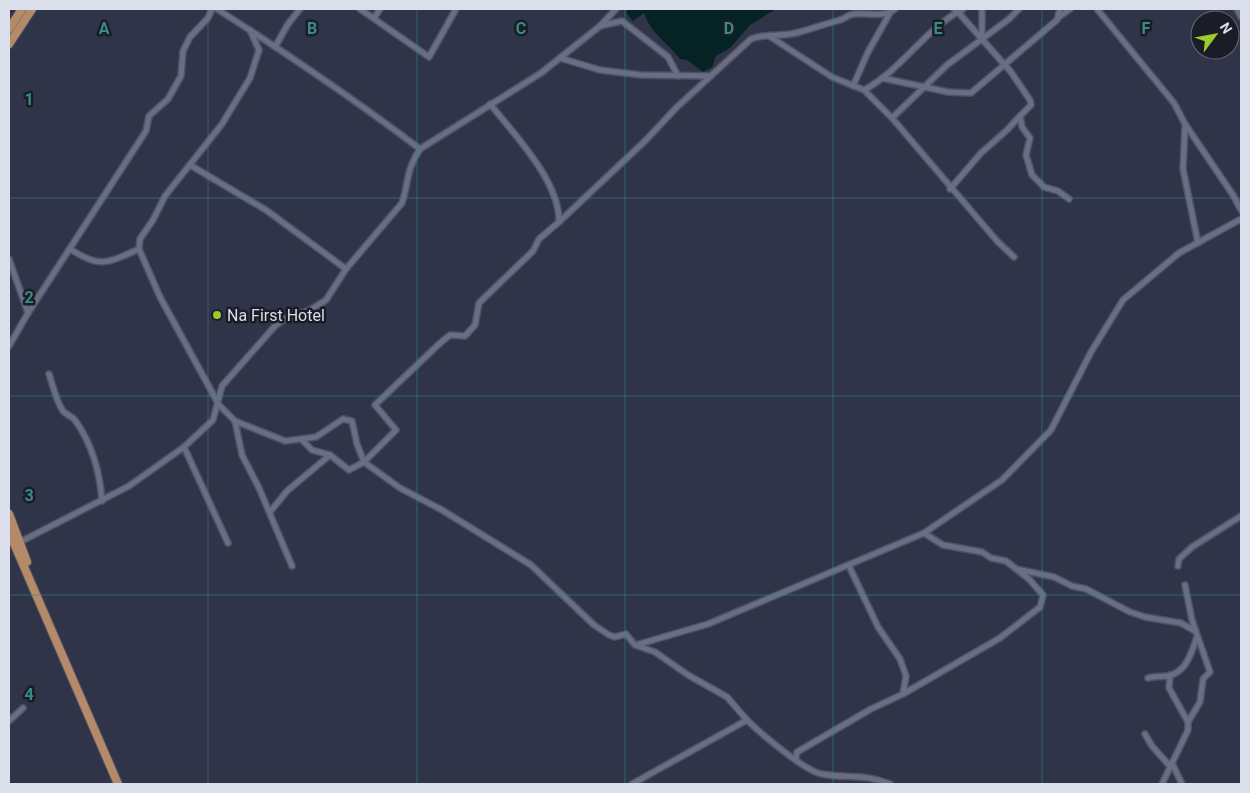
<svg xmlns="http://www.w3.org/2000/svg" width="1250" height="793" viewBox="0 0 1250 793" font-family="Roboto,sans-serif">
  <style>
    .water { fill: #052325 }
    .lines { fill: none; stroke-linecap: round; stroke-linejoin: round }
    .minor-casing { stroke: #4f5264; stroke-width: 8 }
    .trunk-casing { stroke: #4f5264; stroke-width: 10 }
    .minor { stroke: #696e85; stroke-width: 5 }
    .trunk { stroke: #b48a69; stroke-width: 8 }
    .grid { fill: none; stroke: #388b87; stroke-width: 1; stroke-opacity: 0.55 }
    .poi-dot { fill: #9fca2e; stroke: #1b1d26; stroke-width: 2 }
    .labels { text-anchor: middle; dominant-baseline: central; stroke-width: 5; stroke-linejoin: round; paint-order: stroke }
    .poi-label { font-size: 16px; fill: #dbdeeb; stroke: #1b1d26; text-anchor: start }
    .grid-label { font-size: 16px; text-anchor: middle; font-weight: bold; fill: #388b87; stroke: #1b1d26; stroke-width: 5; stroke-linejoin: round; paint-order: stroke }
  </style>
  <rect width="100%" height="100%" fill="#303449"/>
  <!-- water -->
  <path class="water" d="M628 9H776L750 25 730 48 716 56 712 67 703 72 687 60 680 59C667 42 651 34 644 13L633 21 626 13Z"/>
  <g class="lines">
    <defs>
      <g id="minor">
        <path d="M217 9C286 53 354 99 420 149"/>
        <path d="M360 9 429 57 456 9"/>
        <path d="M963 9 958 12 1011 72 1030 100 1031 105 1020 116 1022 127 1030 138 1026 155 1032 175 1044 187 1058 191 1069 199"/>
        <path d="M982 9V37"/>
        <path d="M1097 9 1174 103 1185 124 1233 195 1241 210"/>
        <path d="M1237 9 1241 17"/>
        <path d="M1059 17 1070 9"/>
        <path d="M374 18 380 9"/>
        <path d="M600 26 622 21 668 57 678 76"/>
        <path d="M250 30 259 50 250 78 222 124 165 196 153 220 140 239 139 249 160 297 219 405 235 421 285 441 316 437 343 419 352 421 357 444 364 462 400 488 442 510 531 565 594 625 609 635 615 637 626 634 635 645 655 652 688 675 727 697 747 720"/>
        <path d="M769 36 832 77 864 90C900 71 923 32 958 12L954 9"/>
        <path d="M275 47 288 24 300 9"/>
        <path d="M560 58 600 70 641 75 711 76"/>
        <path d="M882 78 948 92 971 93 1057 20 1060 9"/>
        <path d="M853 86 868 52 890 13"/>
        <path d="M864 90 892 118 997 241 1014 257"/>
        <path d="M892 118 947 65 1009 19 1019 9"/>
        <path d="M1185 127 1183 169 1198 243"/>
        <path d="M190 165 266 210 346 269"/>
        <path d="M950 189 981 153 1007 130 1020 116"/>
        <path d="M559 222 645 141 677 107 751 39C765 33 780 37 796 33 811 29 825 24 840 20 844 19 847 16 850 15 865 11 882 19 895 9"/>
        <path d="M70 249C101 269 107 263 139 249"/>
        <path d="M9 259 28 313"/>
        <path d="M9 346 28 313 146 131 149 116 168 99 181 76 183 51 190 37 208 18 212 9"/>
        <path d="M49 374C53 386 56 401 63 411 66 415 72 416 75 420 92 444 100 473 102 501"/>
        <path d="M235 421 242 455 259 488 292 566"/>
        <path d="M302 440 312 450 330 455 349 470 364 462 396 430 375 405 439 344 450 335 465 336 475 325 479 303 533 251 539 239 559 222C560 182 515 135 490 104"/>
        <path d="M184 447 228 543"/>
        <path d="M270 512 287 491 330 455"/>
        <path d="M20 542 129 486 184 447 213 420 222 386 275 326 286 318 310 310 326 300 346 269 402 203C409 181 406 170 420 149L541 73 600 26 616 9"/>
        <path d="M1178 566 1179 559 1192 547 1241 516"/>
        <path d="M1016 569 1054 577 1072 586 1086 589 1130 612 1145 617 1181 623 1195 631"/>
        <path d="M636 645 708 624 924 533 1002 480 1051 430 1091 352 1123 300 1179 253 1241 219"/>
        <path d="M1170 675 1169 688 1188 722"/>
        <path d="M1148 678C1155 676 1161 677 1168 676 1187 672 1191 653 1197 637"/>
        <path d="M903 694 1000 638 1040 607 1043 595 1029 579 1006 561 991 558 982 552 943 545 924 533"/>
        <path d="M9 721 23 708"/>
        <path d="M1145 734 1152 746 1168 764 1172 763 1182 784"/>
        <path d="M796 759 797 752 871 709 903 694 906 676 900 659 878 627 849 566"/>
        <path d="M632 784 747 720C760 733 806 772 822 774 848 779 864 773 890 784"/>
        <path d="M1162 784 1188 730V722L1200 702 1203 679 1210 672 1192 620 1185 585"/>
      </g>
      <g id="trunk">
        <path d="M9 29 22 9"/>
        <path d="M9 44 32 9"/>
        <path d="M9 514 27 562"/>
        <path d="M9 532 118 784"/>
      </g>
    </defs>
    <!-- minor casing -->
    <use href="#minor" class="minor-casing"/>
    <!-- trunk casing -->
    <use href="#trunk" class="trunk-casing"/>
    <!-- minor -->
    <use href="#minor" class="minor"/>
    <!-- trunk -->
    <use href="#trunk" class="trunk"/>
  </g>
  <!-- grid -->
  <path class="grid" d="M208 9V784M417 9V784M625 9V784M833 9V784M1042 9V784M9 198H1241M9 396H1241M9 595H1241"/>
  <!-- markers -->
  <circle class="poi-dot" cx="217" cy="315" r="5"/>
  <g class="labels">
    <!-- poi labels -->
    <g class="poi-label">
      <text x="227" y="315">Na First Hotel</text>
    </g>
  </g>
  <g class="grid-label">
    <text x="104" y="34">A</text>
    <text x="312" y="34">B</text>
    <text x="521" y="34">C</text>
    <text x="729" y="34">D</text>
    <text x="938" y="34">E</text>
    <text x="1146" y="34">F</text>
    <text x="29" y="105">1</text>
    <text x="29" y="303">2</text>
    <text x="29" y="501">3</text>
    <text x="29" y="700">4</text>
  </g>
  <!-- border -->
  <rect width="1250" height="793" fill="none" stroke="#dbdeeb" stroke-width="20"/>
  <!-- north arrow -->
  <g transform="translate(1215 35) rotate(58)"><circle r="24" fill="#1b1d26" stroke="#686a75"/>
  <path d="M0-4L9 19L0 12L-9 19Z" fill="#9fca2e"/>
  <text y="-8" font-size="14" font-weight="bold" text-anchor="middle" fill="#dbdeeb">N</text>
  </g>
</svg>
